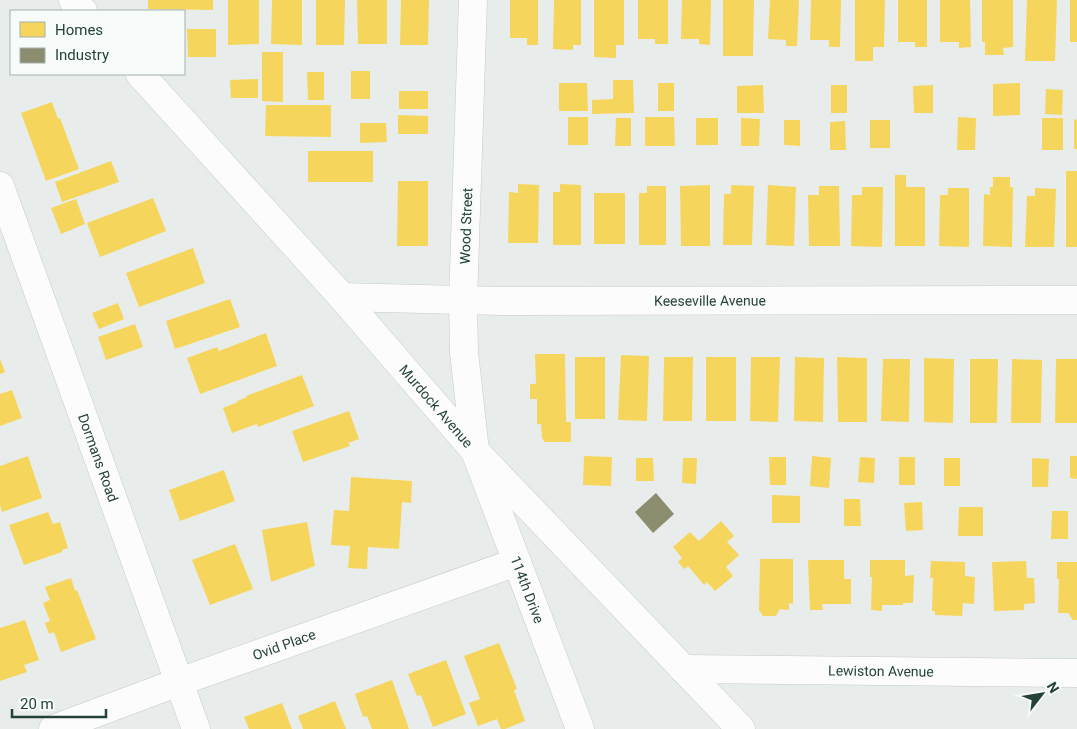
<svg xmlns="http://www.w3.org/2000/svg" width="1077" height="729" viewBox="0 0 1077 729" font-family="Roboto,sans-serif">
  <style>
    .homes { fill: #f6d55c }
    .industry { fill: #8c8c6e }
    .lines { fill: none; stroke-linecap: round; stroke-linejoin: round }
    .minor-casing { stroke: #c5cac8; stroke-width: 29 }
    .minor { stroke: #fcfcfc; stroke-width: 28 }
    .labels { text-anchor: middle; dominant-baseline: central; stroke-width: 5; stroke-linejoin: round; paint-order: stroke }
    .street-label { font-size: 14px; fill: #24423a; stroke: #f7fbf9 }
  </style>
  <rect width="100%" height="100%" fill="#e8edeb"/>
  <!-- homes -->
  <g class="homes">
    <path d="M148 0H213V10L148 9Z"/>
    <path d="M228 0H259V44L228 45Z"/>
    <path d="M272 0H302V45L271 44Z"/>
    <path d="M316 0H345L344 45H316Z"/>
    <path d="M357 0H387V44H358Z"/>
    <path d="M401 0H429L428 45H400Z"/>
    <path d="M510 0H538V45H527V38H510Z"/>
    <path d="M554 0H581V45H573V50L553 49Z"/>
    <path d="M594 0H624V45H616V58L594 57Z"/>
    <path d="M638 0H668V44H655V39H638Z"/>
    <path d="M682 0H711L710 45 699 44V39H681Z"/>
    <path d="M723 0H754L753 56H723Z"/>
    <path d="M770 0H799L797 46H786V40L768 39Z"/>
    <path d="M811 0H841L840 47H829V40H810Z"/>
    <path d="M855 0H885L884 47H873V61H855Z"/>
    <path d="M898 0H927V47H915V42H898Z"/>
    <path d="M940 0H970L971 47 959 48V42H940Z"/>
    <path d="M982 0H1013V47L1003 48 1004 55H985V42H982Z"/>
    <path d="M1027 0H1057L1055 61H1025Z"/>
    <rect x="1070" y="0" width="7" height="42"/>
    <path d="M187 29H216V57H188Z"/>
    <path d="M262 52H283V102L262 101Z"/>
    <rect x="351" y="71" width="19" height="28"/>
    <path d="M307 72H324V100H308Z"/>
    <path d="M258 79V98H231L230 80Z"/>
    <path d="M613 80H633L634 113 592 114V100L613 99Z"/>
    <path d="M559 83H587L588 111H559Z"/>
    <rect x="658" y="83" width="16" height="28"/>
    <path d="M1020 83V115L993 116V84Z"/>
    <path d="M763 85 764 113H737V86Z"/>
    <rect x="831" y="85" width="16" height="28"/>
    <path d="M933 85V113H914L913 86Z"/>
    <path d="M1046 89 1063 90 1062 115 1045 114Z"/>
    <rect x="399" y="91" width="29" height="18"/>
    <path d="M52 102 58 119 60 118 79 169 46 181 21 113Z"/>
    <path d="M266 105H331V137L265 136Z"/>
    <path d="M398 115 428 116V134H398Z"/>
    <rect x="568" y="117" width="20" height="28"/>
    <path d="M645 117H674L675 146H645Z"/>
    <path d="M958 117 976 118 975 150H957Z"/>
    <path d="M616 118H631V146H615Z"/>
    <rect x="696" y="118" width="22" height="27"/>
    <path d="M741 118 760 119 759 146H741Z"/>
    <rect x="1042" y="118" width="21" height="32"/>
    <path d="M1074 119 1077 120V149H1074Z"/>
    <path d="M784 120H800V146L784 145Z"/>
    <rect x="870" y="120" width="20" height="28"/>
    <path d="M845 121 846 150H830V122Z"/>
    <path d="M360 123H386L387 142 360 143Z"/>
    <rect x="308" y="151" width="65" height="31"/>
    <path d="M111 161 119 182 62 202 55 182Z"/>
    <rect x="1066" y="171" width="11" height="76"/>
    <path d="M895 175H906V187H925V246H895Z"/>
    <path d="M993 177H1010V187H1013L1012 247 983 246 984 194 990 195V187H993Z"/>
    <path d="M398 181H428V246H397Z"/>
    <path d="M518 184 539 185 538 243H508L509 192 518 193Z"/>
    <path d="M560 184 581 185V245H553V192H560Z"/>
    <path d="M710 185V246H681L680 186Z"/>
    <path d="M731 185 754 186 752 245H723L724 194H731Z"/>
    <path d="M768 185 796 187 794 246 766 245Z"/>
    <path d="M647 186H666V245H639V193H647Z"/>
    <path d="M819 186H839L840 246H809L808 195H819Z"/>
    <path d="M862 187H883L882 247 851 246 852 195H862Z"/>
    <path d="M948 188H969V247L939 246 940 195H948Z"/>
    <path d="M1035 188 1056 189 1054 247H1025L1027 196H1035Z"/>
    <rect x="594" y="193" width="31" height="51"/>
    <path d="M153 198 166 231 100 257 87 223Z"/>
    <path d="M76 199 85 224 61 234 51 208Z"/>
    <path d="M193 248 205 283 139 307 126 273Z"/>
    <path d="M230 299 240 327 175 349 166 321Z"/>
    <path d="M118 303 124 319 99 329 92 313Z"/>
    <path d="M135 324 143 347 106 360 98 337Z"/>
    <path d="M266 333 277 366 200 394 187 358 217 347 219 351Z"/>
    <path d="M535 354H565L566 422H571V442H545L542 438 541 424H537V399H530V384H536Z"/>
    <path d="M621 355 649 356 647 421 618 420Z"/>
    <rect x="575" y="357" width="30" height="62"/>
    <path d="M664 357H693L692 421H663Z"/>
    <rect x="706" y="357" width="30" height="64"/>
    <path d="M751 357H780L778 422 750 421Z"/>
    <path d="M795 357 824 358 823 422 794 421Z"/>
    <path d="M837 357 867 358V422H838Z"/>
    <path d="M924 358 954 359 953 423 924 422Z"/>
    <path d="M0 359 5 372 0 374Z"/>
    <path d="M883 359H910L909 422 881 421Z"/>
    <path d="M970 359H998L997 423H970Z"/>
    <path d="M1012 359 1042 360 1041 423H1011Z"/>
    <path d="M1056 359H1077V423H1055Z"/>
    <path d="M302 375 314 406 258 427 257 424 232 433 223 408 238 402 237 401 247 397 246 396Z"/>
    <path d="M12 390 22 418 0 426V394Z"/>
    <path d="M349 411 359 439 348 443 350 446 303 462 292 431Z"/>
    <path d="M28 456 42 498 2 512 0 505V466Z"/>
    <path d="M584 456 612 457 611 486 583 485Z"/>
    <path d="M812 456 831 458 829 488 810 486Z"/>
    <path d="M1070 456H1077V479L1070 478Z"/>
    <path d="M769 457H786V485H770Z"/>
    <path d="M860 457 875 458 874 483 858 482Z"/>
    <rect x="899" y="457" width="16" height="28"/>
    <path d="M636 458H653L654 481H636Z"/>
    <path d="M683 458H697L696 484 682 483Z"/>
    <rect x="944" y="458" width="16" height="28"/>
    <path d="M1032 458 1049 459 1048 487H1032Z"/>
    <path d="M224 470 235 501 180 521 169 490Z"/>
    <path d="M351 477 412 481 411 503 402 502 399 549 368 547 367 569 348 568 350 546 331 545 334 510 349 511Z"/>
    <path d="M772 495 800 496V523H772Z"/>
    <path d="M844 499H860L861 526H844Z"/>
    <path d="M922 502 923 530 906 531 904 503Z"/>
    <path d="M959 507H983V536H958Z"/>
    <path d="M1052 511H1068V539H1051Z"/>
    <path d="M48 512 53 524 60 522 68 548 62 550V552L24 565 9 525Z"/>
    <path d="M721 521 734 536 727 542 739 555 726 567 733 576 715 591 707 582 704 585 688 566 684 569 678 562 682 558 673 547 690 532 699 541Z"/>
    <path d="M307 522 315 566 271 582 262 530Z"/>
    <path d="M235 544 253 589 210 605 192 560Z"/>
    <path d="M760 559H793V604L789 603V610L779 609 778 613 775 616H763L759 610Z"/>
    <path d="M808 560H844V579H851V604H822L823 610H810Z"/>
    <path d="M870 560H905V576L914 575 913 603H903V605H882V611L871 610 872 577H870Z"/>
    <path d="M931 561 965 562V576L975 577 974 604 963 603 962 616 935 615V611H932L933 578H930Z"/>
    <path d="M1026 561 1027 578H1034L1035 603 1024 604V610L994 611 992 562Z"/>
    <path d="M1057 562H1077V620H1073L1068 613H1058L1059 579H1057Z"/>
    <path d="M71 578 75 591 77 590 96 639 61 652 54 632 49 634 45 623 50 621 43 603 50 600 45 587Z"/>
    <path d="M25 620 39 660 24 665 27 672 0 681V628Z"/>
    <path d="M499 643 517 689 514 690 525 721 505 729H501L497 719 478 726 469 703 480 699 464 656Z"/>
    <path d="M446 660 466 714 433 727 421 695 417 696 408 674Z"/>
    <path d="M392 680 409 729H372L367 716 363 717 355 694Z"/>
    <path d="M335 701 346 729H303L298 716Z"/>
    <path d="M282 703 292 729H249L244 717Z"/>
  </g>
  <!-- industry -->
  <path class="industry" d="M656 493 674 514 653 533 635 512Z"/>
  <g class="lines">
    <defs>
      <g id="minor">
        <path d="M73 0 83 11"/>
        <path id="s1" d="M473 0 463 301 464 352 475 451 580 729"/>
        <path id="s2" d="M140 74 342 297 475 451 741 729"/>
        <path id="s3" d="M0 186 196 729"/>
        <path id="s4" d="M342 297 502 301 1077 300"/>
        <path id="s5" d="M683 669 1077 673"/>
        <path id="s6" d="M53 729 179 682 517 562"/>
      </g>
    </defs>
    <!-- minor casing -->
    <use href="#minor" class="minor-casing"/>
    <!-- minor -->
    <use href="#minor" class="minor"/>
  </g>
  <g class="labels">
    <!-- street labels -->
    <g class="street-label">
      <text transform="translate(466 226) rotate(-88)">Wood Street</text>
      <text stroke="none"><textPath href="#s4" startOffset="368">Keeseville Avenue</textPath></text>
      <text stroke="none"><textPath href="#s2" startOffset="445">Murdock Avenue</textPath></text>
      <text stroke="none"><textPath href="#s3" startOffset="289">Dormans Road</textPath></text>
      <text stroke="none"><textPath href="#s1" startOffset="600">114th Drive</textPath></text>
      <text stroke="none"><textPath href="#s6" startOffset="246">Ovid Place</textPath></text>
      <text stroke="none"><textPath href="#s5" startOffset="198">Lewiston Avenue</textPath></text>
    </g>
  </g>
  <!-- legend -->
  <rect x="10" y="10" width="175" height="65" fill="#f7fbf9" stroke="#a3b1ad"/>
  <rect x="20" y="22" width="25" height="15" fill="#f6d55c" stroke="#a3b1ad"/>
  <text x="55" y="35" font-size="15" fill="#24423a">Homes</text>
  <rect x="20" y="48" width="25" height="15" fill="#8c8c6e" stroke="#a3b1ad"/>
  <text x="55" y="60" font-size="15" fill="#24423a">Industry</text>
  <!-- north arrow -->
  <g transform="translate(1042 694) rotate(59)" stroke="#f7fbf9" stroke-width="4" paint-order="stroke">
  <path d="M0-4L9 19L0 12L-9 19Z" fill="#24423a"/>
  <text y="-8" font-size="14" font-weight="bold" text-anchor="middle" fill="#24423a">N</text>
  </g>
  <!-- scale -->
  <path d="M12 709v8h94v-8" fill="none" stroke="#24423a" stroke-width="2.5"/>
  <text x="20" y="709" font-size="15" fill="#24423a" stroke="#f7fbf9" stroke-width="4" paint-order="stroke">20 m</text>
</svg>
